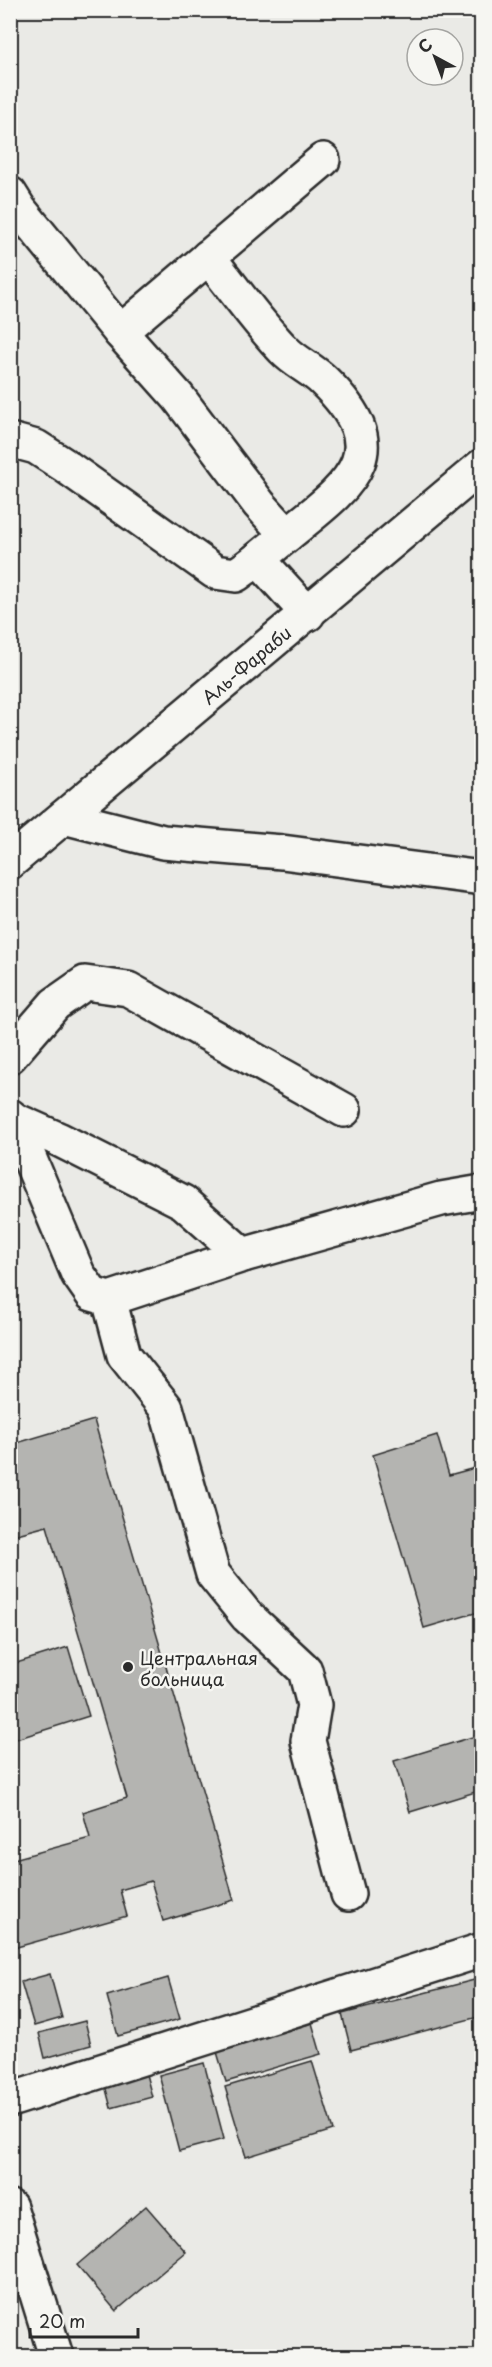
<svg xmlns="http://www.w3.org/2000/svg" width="492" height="2367" viewBox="0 0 492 2367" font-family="'Playpen Sans',sans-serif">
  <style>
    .building { fill: #b4b4b1; stroke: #2b2b2b; stroke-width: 1.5 }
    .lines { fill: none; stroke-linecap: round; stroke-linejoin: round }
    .minor-casing { stroke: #2b2b2b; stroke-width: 38 }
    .minor { stroke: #f6f6f2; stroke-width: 33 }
    .poi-dot { fill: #2b2b2b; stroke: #f6f6f2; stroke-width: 2 }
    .labels { text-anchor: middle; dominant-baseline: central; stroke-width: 5; stroke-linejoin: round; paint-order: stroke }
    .street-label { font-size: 18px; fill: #2b2b2b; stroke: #f6f6f2 }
    .poi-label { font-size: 18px; fill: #2b2b2b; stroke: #f6f6f2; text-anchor: start }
  </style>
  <rect width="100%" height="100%" fill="#eaeae6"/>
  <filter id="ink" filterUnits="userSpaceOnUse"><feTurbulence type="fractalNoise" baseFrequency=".0167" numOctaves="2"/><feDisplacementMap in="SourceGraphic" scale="12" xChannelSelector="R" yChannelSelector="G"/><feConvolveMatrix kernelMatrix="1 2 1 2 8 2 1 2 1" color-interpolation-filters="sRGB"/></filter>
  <g filter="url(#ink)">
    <!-- building -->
    <g class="building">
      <path d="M94 1420 234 1900 163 1921 151 1881 120 1890 127 1916 10 1949V1860L90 1838 83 1812 127 1798 47 1526 10 1536V1445Z"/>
      <path d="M437 1435 449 1475 482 1466V1611L424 1628 373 1455Z"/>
      <path d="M68 1647 89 1716 10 1741V1665Z"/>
      <path d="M482 1734V1790L410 1812 394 1761Z"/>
      <path d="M50 1974 62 2018 34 2026 21 1982Z"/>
      <path d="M168 1978 180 2019 118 2036 107 1996Z"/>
      <path d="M482 1978V2016L351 2050 342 2014Z"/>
      <path d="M85 2021 91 2045 45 2058 39 2033Z"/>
      <path d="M312 2023 321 2054 226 2082 217 2052Z"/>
      <path d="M312 2061 333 2130 246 2157 225 2087Z"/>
      <path d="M143 2063 152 2097 111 2108 102 2074Z"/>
      <path d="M204 2063 224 2139 179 2151 159 2075Z"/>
      <path d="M146 2206 186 2252 116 2311 77 2265Z"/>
    </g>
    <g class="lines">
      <defs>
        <g id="minor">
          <path d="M10 194 20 210 120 332 178 397 259 504 287 535 258 559 308 614"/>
          <path d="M208 257C233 287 256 321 284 350 295 362 312 369 324 381 398 453 349 485 287 535"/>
          <path d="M120 332 323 160"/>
          <path d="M10 440 36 447 64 465 215 572 236 575 258 559"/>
          <path d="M64 817 163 842 282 852 482 878"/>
          <path id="s1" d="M10 862 482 466"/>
          <path d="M10 1056 55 1004 85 983 128 989 344 1110"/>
          <path d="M10 1116 13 1119 58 1139 183 1202 243 1255 441 1199 482 1192"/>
          <path d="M13 1119 78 1274 92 1294 109 1299 243 1255"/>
          <path d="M109 1299 124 1355 166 1408 213 1574 247 1616 305 1670 314 1705 308 1741 348 1894"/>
          <path d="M10 2100 482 1950"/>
          <path d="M10 2207 56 2356"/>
        </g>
      </defs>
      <!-- minor casing -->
      <use href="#minor" class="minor-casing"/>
      <!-- minor -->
      <use href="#minor" class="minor"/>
    </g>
  </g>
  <!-- markers -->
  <circle class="poi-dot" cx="128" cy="1667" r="6"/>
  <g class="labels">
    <!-- street labels -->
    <g class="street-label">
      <text stroke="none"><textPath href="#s1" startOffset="308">Аль-Фараби</textPath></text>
    </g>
    <!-- poi labels -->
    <g class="poi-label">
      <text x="140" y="1657">Центральная<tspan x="140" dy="21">больница</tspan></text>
    </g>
  </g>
  <!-- margin -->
  <rect width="492" height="2367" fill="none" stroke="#f6f6f2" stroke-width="36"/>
  <rect x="18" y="18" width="456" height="2331" fill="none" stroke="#2b2b2b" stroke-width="2" filter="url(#ink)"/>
  <!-- north arrow -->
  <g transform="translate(435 57) rotate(319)"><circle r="28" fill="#f6f6f2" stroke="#a5a5a2" stroke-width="1.5"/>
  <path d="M0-4.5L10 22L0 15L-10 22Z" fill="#2b2b2b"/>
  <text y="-9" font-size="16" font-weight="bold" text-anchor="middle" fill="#2b2b2b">С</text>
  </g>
  <!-- scale -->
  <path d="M30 2328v9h108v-9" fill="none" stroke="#2b2b2b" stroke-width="3"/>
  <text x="39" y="2328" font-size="18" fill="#2b2b2b" stroke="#f6f6f2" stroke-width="4.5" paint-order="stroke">20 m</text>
</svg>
